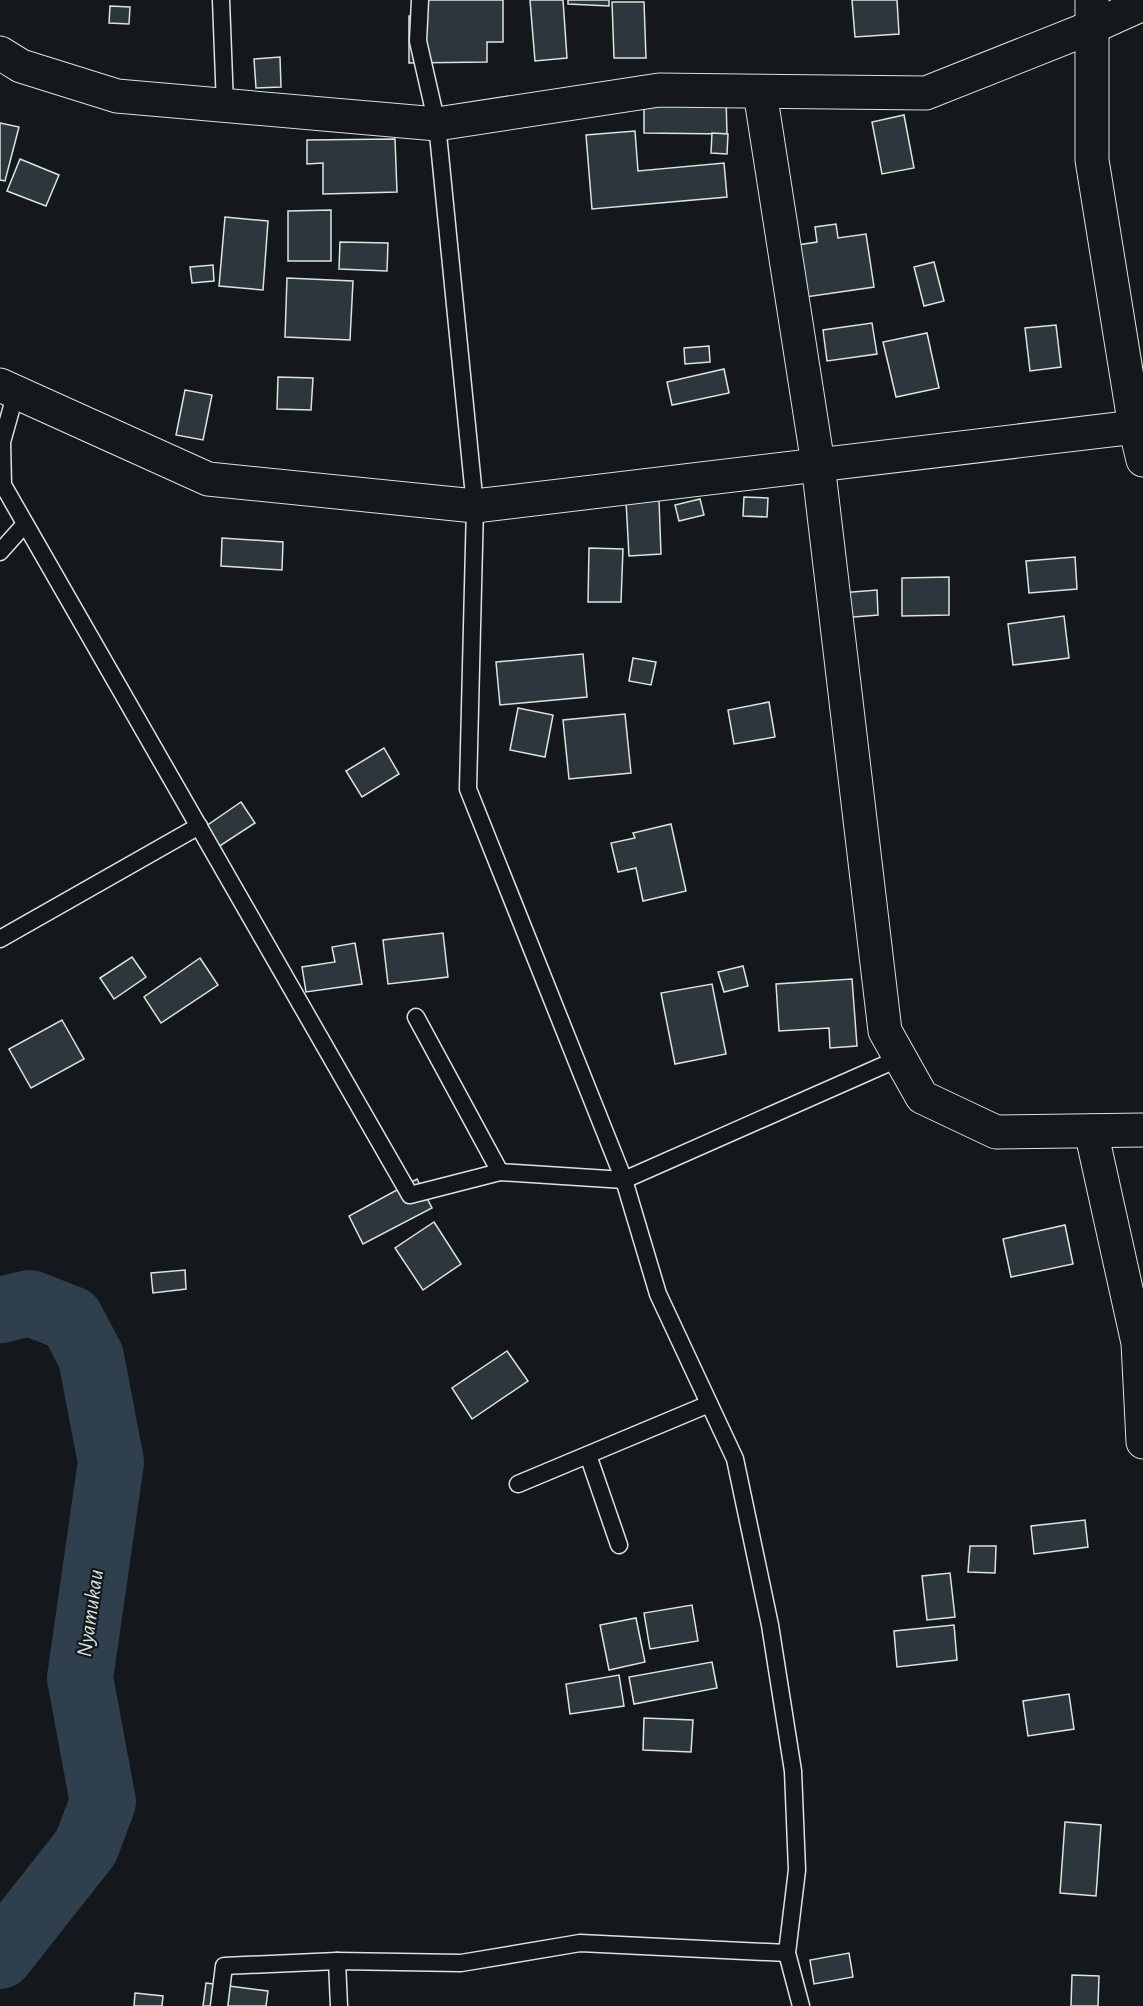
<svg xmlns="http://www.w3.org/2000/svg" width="1143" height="2006" viewBox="0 0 1143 2006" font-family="'Alegreya Sans',sans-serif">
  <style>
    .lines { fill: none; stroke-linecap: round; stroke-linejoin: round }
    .river { stroke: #2f3f4d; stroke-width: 66 }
    .building { fill: #2c363c; stroke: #d8e6dc; stroke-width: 1.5 }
    .service-casing { stroke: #d8e6dc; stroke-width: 19 }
    .minor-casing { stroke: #d8e6dc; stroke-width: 35 }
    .service { stroke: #14181c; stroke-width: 16 }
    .minor { stroke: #14181c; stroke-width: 33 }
    .labels { text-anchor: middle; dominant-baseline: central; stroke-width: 4.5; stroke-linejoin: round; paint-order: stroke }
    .water-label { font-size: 22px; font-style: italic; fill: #d8e6dc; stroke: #14181c }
  </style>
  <rect width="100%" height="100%" fill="#14181c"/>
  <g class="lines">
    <!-- river -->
    <path class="river" d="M0 1310 30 1303 71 1319 91 1357 111 1462 80 1678 103 1802 86 1847 0 1956"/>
  </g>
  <!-- building -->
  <g class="building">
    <path d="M423 0H503V42H487V62L409 63V16H423Z"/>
    <path d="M530 0H563L567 58 535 61Z"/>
    <path d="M568 0H609V6L568 4Z"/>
    <path d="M852 0H897L899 34 855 37Z"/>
    <path d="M612 2H644L646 58H614Z"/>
    <path d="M110 6 130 7 129 24 109 23Z"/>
    <path d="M280 57 281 87 256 88 254 59Z"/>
    <path d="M726 98 727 134 644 133V99Z"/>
    <path d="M904 115 914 168 882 174 872 122Z"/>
    <path d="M0 123 19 127 5 181 0 180Z"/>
    <path d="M635 131 638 171 724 163 727 197 592 209 586 135Z"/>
    <path d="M712 133 728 134 727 154 711 153Z"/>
    <path d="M395 139 397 192 323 194V163L307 164V140Z"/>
    <path d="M20 159 59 175 46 206 7 191Z"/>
    <path d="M331 210V261H288V211Z"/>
    <path d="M225 217 268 221 263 290 219 286Z"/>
    <path d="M836 224 838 238 866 234 874 287 792 299 784 247 817 242 815 227Z"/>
    <path d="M340 242 388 243 387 271 339 269Z"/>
    <path d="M934 262 944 301 924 306 914 267Z"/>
    <path d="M213 265 214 281 192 283 190 267Z"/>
    <path d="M287 278 353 281 350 340 285 337Z"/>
    <path d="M872 323 877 354 827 361 823 330Z"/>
    <path d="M1056 325 1061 367 1030 371 1025 328Z"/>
    <path d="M927 333 939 388 896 397 883 342Z"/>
    <path d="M709 346 710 362 685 364 684 348Z"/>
    <path d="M724 369 729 393 672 405 667 382Z"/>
    <path d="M278 377 313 378 311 410 277 409Z"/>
    <path d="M185 390 212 395 203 440 176 435Z"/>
    <path d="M744 497 768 498 767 517 743 516Z"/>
    <path d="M700 499 704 515 679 521 675 505Z"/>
    <path d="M659 500 661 554 629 556 626 501Z"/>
    <path d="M222 538 283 542 282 570 221 566Z"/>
    <path d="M589 548 623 549 621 602H588Z"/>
    <path d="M1075 557 1077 589 1029 593 1026 561Z"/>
    <path d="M949 577V615L902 616V578Z"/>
    <path d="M877 590 878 615 842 618 840 593Z"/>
    <path d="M1064 616 1069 658 1013 665 1008 624Z"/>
    <path d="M583 654 587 697 500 705 496 662Z"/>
    <path d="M633 658 656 662 651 685 629 681Z"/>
    <path d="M769 702 775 737 734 744 728 710Z"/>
    <path d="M518 708 553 715 545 757 510 750Z"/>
    <path d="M625 714 631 773 569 779 563 720Z"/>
    <path d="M384 748 399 774 362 797 346 771Z"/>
    <path d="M241 802 255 823 209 853 196 833Z"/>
    <path d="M671 824 686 891 643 901 636 868 618 872 611 843 635 838 633 833Z"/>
    <path d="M443 933 448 977 388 984 383 940Z"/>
    <path d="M355 943 362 984 306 992 302 967 335 962 332 947Z"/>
    <path d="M132 957 146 977 114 999 100 978Z"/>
    <path d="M200 958 218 985 161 1023 144 997Z"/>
    <path d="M743 966 748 986 724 992 718 972Z"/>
    <path d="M852 979 857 1046 830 1048 829 1028 779 1031 776 984Z"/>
    <path d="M712 984 726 1054 675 1064 661 993Z"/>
    <path d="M62 1020 84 1059 31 1088 9 1049Z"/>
    <path d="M417 1179 432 1208 363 1244 349 1216Z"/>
    <path d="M434 1222 461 1264 423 1290 395 1248Z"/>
    <path d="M1065 1225 1073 1264 1011 1277 1003 1239Z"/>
    <path d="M185 1270 186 1289 153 1293 151 1273Z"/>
    <path d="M507 1351 528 1381 472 1419 452 1388Z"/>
    <path d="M1085 1520 1088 1547 1034 1554 1031 1526Z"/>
    <path d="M970 1546H996L995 1573 968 1572Z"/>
    <path d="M950 1573 955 1617 927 1620 922 1576Z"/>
    <path d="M692 1605 698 1641 650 1649 644 1613Z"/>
    <path d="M636 1618 645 1662 609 1670 600 1625Z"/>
    <path d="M954 1625 957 1660 897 1667 894 1631Z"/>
    <path d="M712 1662 717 1688 634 1704 629 1677Z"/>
    <path d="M619 1675 624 1706 570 1714 566 1684Z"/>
    <path d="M1069 1694 1074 1729 1028 1736 1023 1701Z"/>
    <path d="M644 1718 693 1720 691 1752 643 1750Z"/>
    <path d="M1065 1822 1101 1825 1096 1896 1060 1893Z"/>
    <path d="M849 1953 853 1977 814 1984 810 1960Z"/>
    <path d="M1072 1975 1099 1976 1098 2006H1071Z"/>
    <path d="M206 1983 268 1991 266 2006H203Z"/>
    <path d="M135 1993 163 1996 162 2006H134Z"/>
  </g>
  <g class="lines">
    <defs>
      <g id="service">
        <path d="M221 0 225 105"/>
        <path d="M420 0 418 41 437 124 475 506 468 789 624 1180 658 1294 735 1459 770 1625 793 1771 797 1870 787 1953 801 2006"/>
        <path d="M16 392 2 442 3 485 410 1195 500 1172 624 1180 900 1058"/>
        <path d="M0 552 25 524"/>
        <path d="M0 939 199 826"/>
        <path d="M416 1017 500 1172"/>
        <path d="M588 1455 619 1545"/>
        <path d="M518 1484 709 1404"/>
        <path d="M219 2006 224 1966 337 1961"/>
        <path d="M339 2006 337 1961 461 1963 580 1943 787 1953"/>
      </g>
      <g id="minor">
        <path d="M1092 0V160L1135 427 1143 460"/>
        <path d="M0 53 21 66 117 96 437 124 659 90 926 93 1092 27 1143 4"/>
        <path d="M760 92 818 464 885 1031 922 1097 996 1132 1143 1130"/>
        <path d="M0 385 208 479 475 506 1135 427"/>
        <path d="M1091 1131 1138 1343 1143 1442"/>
      </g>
    </defs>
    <!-- service casing -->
    <use href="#service" class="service-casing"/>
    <!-- minor casing -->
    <use href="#minor" class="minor-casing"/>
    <!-- service -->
    <use href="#service" class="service"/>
    <!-- minor -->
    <use href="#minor" class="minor"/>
  </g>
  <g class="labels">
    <!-- water labels -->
    <g class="water-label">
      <text transform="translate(90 1613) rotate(-82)">Nyamukau</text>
    </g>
  </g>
</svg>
